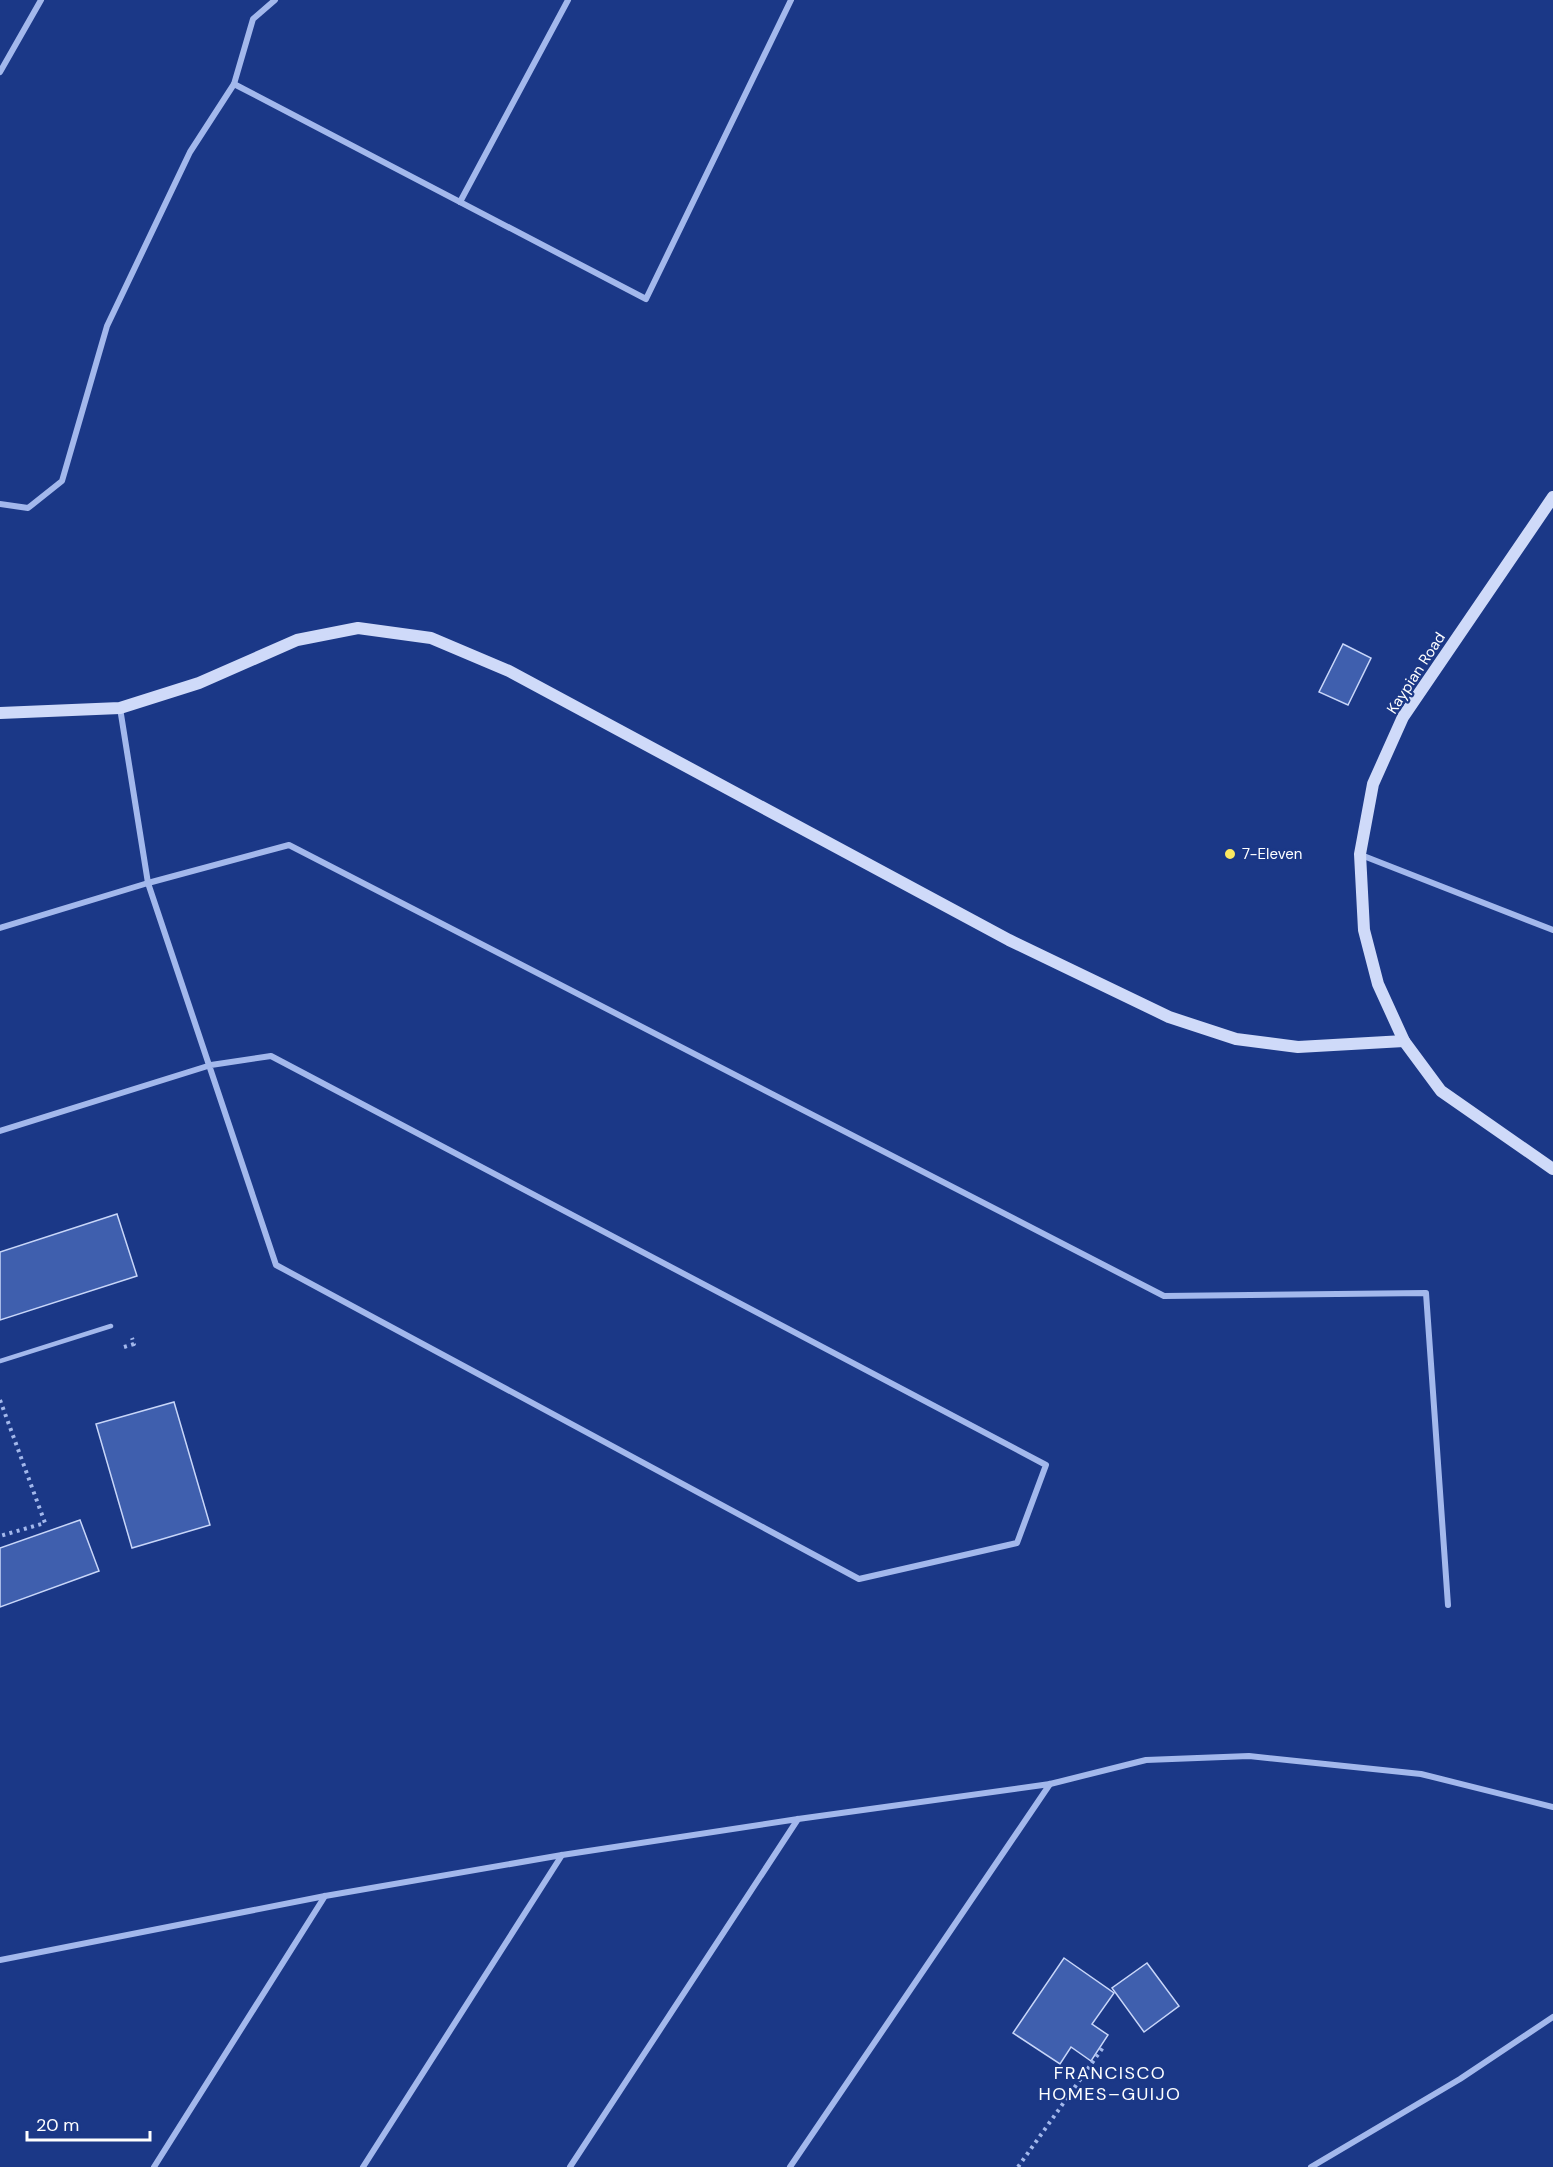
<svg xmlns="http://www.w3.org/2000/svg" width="1553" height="2167" viewBox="0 0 1553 2167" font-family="'DM Sans',sans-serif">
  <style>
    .building { fill: #3f5fae; stroke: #c8d6f9; stroke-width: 1.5 }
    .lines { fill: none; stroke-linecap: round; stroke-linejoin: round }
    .path { stroke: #a3b8ec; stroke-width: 4; stroke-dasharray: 3 4.5; stroke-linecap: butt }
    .lane { stroke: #a3b8ec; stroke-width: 4.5 }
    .street { stroke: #a3b8ec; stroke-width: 6 }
    .secondary { stroke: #cfdaf9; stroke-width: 12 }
    .poi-dot { fill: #fde960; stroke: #1b3887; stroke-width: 2 }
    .labels { text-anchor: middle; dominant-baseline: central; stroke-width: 4.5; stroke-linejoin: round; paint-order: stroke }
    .street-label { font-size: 15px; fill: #fff; stroke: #1b3887 }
    .poi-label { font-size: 15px; fill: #fff; stroke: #1b3887; text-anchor: start }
    .quarter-label { font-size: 18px; letter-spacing: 1.5px; fill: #fff; stroke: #1b3887 }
  </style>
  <rect width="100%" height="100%" fill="#1b3887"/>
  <!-- building -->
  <g class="building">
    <path d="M1343 644 1371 658 1348 705 1319 692Z"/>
    <path d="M117 1214 137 1276 0 1320V1252Z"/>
    <path d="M174 1402 210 1525 132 1548 96 1424Z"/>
    <path d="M80 1520 99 1571 0 1607V1548Z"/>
    <path d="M1064 1958 1114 1993 1092 2024 1108 2035 1091 2061 1071 2047 1060 2064 1013 2033Z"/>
    <path d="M1147 1963 1179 2006 1144 2032 1112 1988Z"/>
  </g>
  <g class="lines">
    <!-- path -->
    <g class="path">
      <path d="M124 1347 134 1344 132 1338"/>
      <path d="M0 1400 45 1523 0 1536"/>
      <path d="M1018 2167 1104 2046"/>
    </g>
    <!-- lane -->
    <path class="lane" d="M0 1361 111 1326"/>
    <!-- street -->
    <g class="street">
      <path d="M0 72 41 0"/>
      <path d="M234 84 646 299 791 0"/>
      <path d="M460 202 568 0"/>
      <path d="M0 504 28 508 62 481 107 326 190 152 234 84 253 19 275 0"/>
      <path d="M1361 855 1553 930"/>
      <path d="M0 928 148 883 289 845 1164 1296 1426 1293 1448 1605"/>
      <path d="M0 1131 211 1065 271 1056 1046 1465 1017 1543 859 1579 276 1265 148 883 120 708"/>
      <path d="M0 1960 325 1896 562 1855 798 1819 1050 1784 1146 1760 1249 1756 1421 1774 1553 1807"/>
      <path d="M154 2167 325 1896"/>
      <path d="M363 2167 562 1855"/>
      <path d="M570 2167 798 1819"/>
      <path d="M790 2167 1050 1784"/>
      <path d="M1311 2167 1460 2079 1553 2017"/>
    </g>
    <!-- secondary -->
    <g class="secondary">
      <path d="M1553 497 1403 717 1373 784 1360 854 1364 930 1378 984 1404 1041 1441 1091 1553 1169"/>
      <path d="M0 713 120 708 199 683 297 640 358 628 431 638 509 671 1009 940 1169 1017 1236 1039 1298 1047 1404 1041"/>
    </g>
  </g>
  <!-- markers -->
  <circle class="poi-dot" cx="1230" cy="854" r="6"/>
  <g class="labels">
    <!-- street labels -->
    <g class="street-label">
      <text transform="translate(1416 673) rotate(-57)">Kaypian Road</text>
    </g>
    <!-- poi labels -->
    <g class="poi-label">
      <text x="1242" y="854">7-Eleven</text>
    </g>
    <!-- quarter labels -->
    <g class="quarter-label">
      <text x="1110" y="2073">FRANCISCO<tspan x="1110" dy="21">HOMES–GUIJO</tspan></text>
    </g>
  </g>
  <!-- scale -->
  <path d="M27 2131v9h123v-9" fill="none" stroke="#ffffff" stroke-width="3"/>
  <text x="36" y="2131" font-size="18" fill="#ffffff" stroke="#1b3887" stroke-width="4.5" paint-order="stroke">20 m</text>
</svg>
